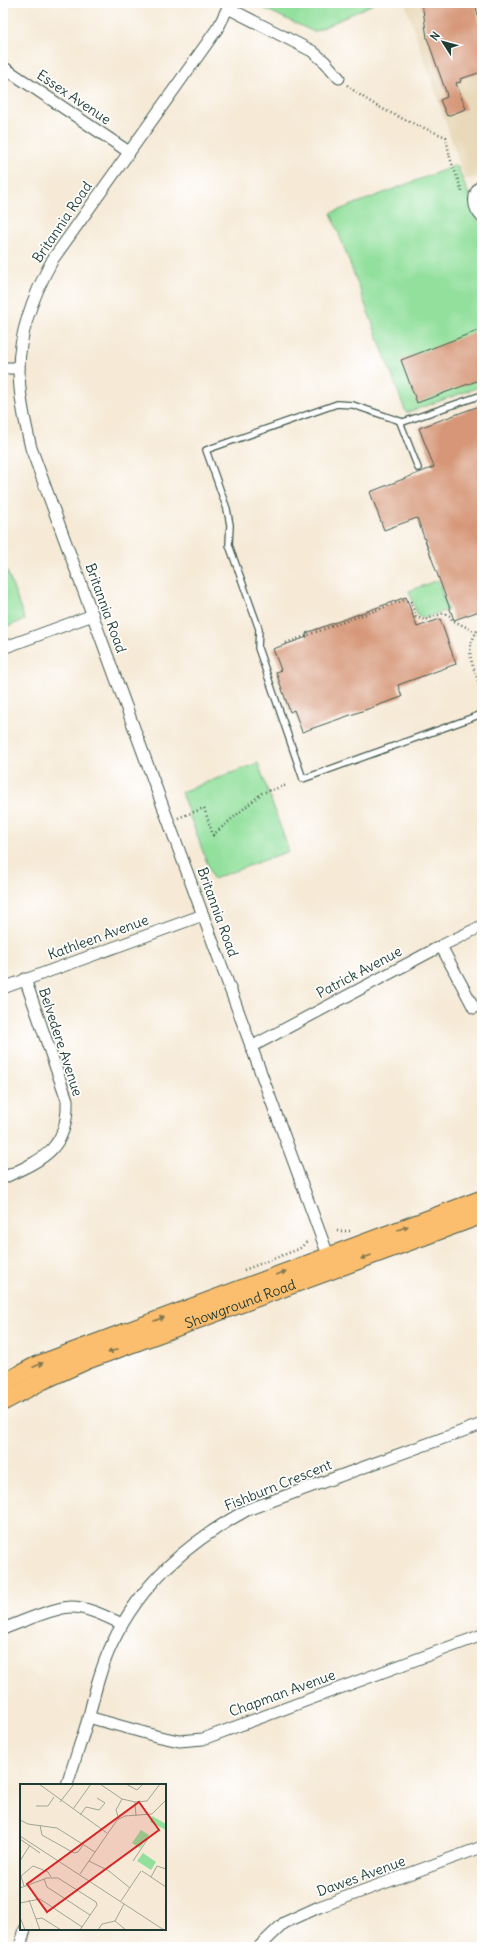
<svg xmlns="http://www.w3.org/2000/svg" width="485" height="1950" viewBox="0 0 485 1950" font-family="Delius,sans-serif">
  <style>
    .built { fill: #e8d9ba }
    .green { fill: #93e09d; stroke: #598e68 }
    .building { fill: #d69677 }
    .lines { fill: none; stroke-linecap: round; stroke-linejoin: round }
    .lane-casing { stroke: #3f574c; stroke-width: 8 }
    .street-casing { stroke: #3f574c; stroke-width: 13 }
    .primary-casing { stroke: #3f574c; stroke-width: 19 }
    .path { stroke: #3f574c; stroke-width: 2.5; stroke-dasharray: 1 3; stroke-linecap: butt }
    .lane { stroke: #fff; stroke-width: 5.5 }
    .street { stroke: #fff; stroke-width: 11 }
    .primary { stroke: #fbbe6e; stroke-width: 17 }
    .oneway { fill: #82774e }
    .labels { text-anchor: middle; dominant-baseline: central; stroke-width: 3.5; stroke-linejoin: round; paint-order: stroke }
    .street-label { font-size: 14px; fill: #1f3d34; stroke: #fff }
    .inset-road { fill: none; stroke: #a0a596; stroke-width: 1 }
    .view { fill: #d62828; fill-opacity: 0.15; stroke: #d62828; stroke-width: 2 }
    .inset-edge { fill: none; stroke: #1f3d34; stroke-width: 2 }
  </style>
  <rect width="100%" height="100%" fill="#fff"/>
  <filter id="ink" filterUnits="userSpaceOnUse"><feTurbulence type="fractalNoise" baseFrequency=".025" numOctaves="2"/><feDisplacementMap in="SourceGraphic" scale="8" xChannelSelector="R" yChannelSelector="G"/><feConvolveMatrix kernelMatrix="1 2 1 2 8 2 1 2 1" color-interpolation-filters="sRGB"/></filter>
  <filter id="wash" filterUnits="userSpaceOnUse"><feTurbulence type="fractalNoise" baseFrequency=".012" numOctaves="4" result="noise"/><feDisplacementMap in="SourceGraphic" scale="16" xChannelSelector="R" yChannelSelector="G"/><feGaussianBlur stdDeviation="0.9" result="paint"/><feColorMatrix in="noise" values="0 0 0 0 0 0 0 0 0 0 0 0 0 0 0 0 0 1.4 0 .05"/><feComposite in="paint" operator="in"/></filter>
  <g filter="url(#wash)">
    <rect width="100%" height="100%" fill="#f6ead7"/>
    <!-- built -->
    <path class="built" d="M405 3H482V176L465 180Z"/>
    <!-- green -->
    <g class="green">
      <path d="M262 3H375L314 32 263 8Z"/>
      <path d="M457 165 482 228V386L406 413 331 213Z"/>
      <path d="M3 560 25 620 3 628Z"/>
      <path d="M438 580 448 610 423 618 418 616 409 591Z"/>
      <path d="M258 763 289 851 213 879 181 792Z"/>
    </g>
    <g id="blocks">
      <!-- building -->
      <g class="building">
        <path d="M420 3H475L482 33V72L460 79 461 82 456 83 466 109 447 116 440 100 447 97 446 92 427 38 423 10Z"/>
        <path d="M482 329V379L417 403 401 360Z"/>
        <path d="M482 405V610L454 620 417 518 384 530 370 492 434 467 419 428Z"/>
        <path d="M406 597 417 627 440 619 456 664 398 685 402 697 302 732 294 710 290 712 276 672 281 670 273 649 307 637 306 633Z"/>
      </g>
    </g>
  </g>
  <g filter="url(#ink)">
    <use href="#blocks" fill-opacity="0" stroke="#3f574c" stroke-width="1"/>
    <g class="lines">
      <defs>
        <g id="lane">
          <path d="M482 395 403 422 353 405 337 404 206 450 227 509 230 525 229 545 259 629 258 648 303 779 482 714"/>
          <path d="M400 422 418 468"/>
        </g>
        <g id="street">
          <path d="M230 3 219 26 205 46 53 259C35 292 19 331 19 369 19 396 25 422 31 448L328 1255"/>
          <path d="M228 8 312 51 325 62 339 78"/>
          <path d="M3 67 129 152"/>
          <path d="M482 185C471 194 473 208 482 217"/>
          <path d="M3 368H19"/>
          <path d="M3 648 93 615"/>
          <path d="M441 946 474 1008"/>
          <path d="M3 988 203 915"/>
          <path d="M251 1047 441 946 482 926"/>
          <path d="M3 1178C42 1160 69 1149 67 1100L25 979"/>
          <path d="M3 1629C19 1623 55 1607 71 1607 88 1607 107 1617 122 1624"/>
          <path d="M88 1717 156 1736 179 1741 203 1739 482 1635"/>
          <path d="M67 1785C74 1762 82 1739 89 1716 95 1691 101 1667 112 1644 141 1582 189 1542 247 1510L482 1424"/>
          <path d="M20 1947 25 1929"/>
          <path d="M259 1947 284 1923 319 1907 482 1847"/>
        </g>
        <g id="primary">
          <path d="M3 1383 37 1365 482 1199"/>
          <path id="s1" d="M3 1402 42 1381 88 1360 482 1215"/>
        </g>
      </defs>
      <!-- lane casing -->
      <use href="#lane" class="lane-casing"/>
      <!-- street casing -->
      <use href="#street" class="street-casing"/>
      <!-- primary casing -->
      <use href="#primary" class="primary-casing"/>
      <!-- path -->
      <g class="path">
        <path d="M347 85C375 109 412 123 446 137L450 158 463 194"/>
        <path d="M482 624C461 651 473 663 482 692"/>
        <path d="M286 643 404 600 411 602 416 617 425 620 444 613 450 616 452 620 476 632"/>
        <path d="M178 818 204 808 213 835 262 793 287 785"/>
        <path d="M337 1231H350"/>
        <path d="M244 1270 299 1249 308 1241"/>
      </g>
      <!-- lane -->
      <use href="#lane" class="lane"/>
      <!-- street -->
      <use href="#street" class="street"/>
      <!-- primary -->
      <use href="#primary" class="primary"/>
    </g>
    <!-- one-way arrows -->
    <defs><path id="oneway-solid" d="M-6-.8H1V-3.2L6.5 0L1 3.2V.8H-6Z"/></defs>
    <g class="oneway">
      <use href="#oneway-solid" transform="translate(403 1228) rotate(-20)"/>
      <use href="#oneway-solid" transform="translate(366 1257) rotate(160)"/>
      <use href="#oneway-solid" transform="translate(281 1273) rotate(-21)"/>
      <use href="#oneway-solid" transform="translate(159 1319) rotate(-21)"/>
      <use href="#oneway-solid" transform="translate(113 1351) rotate(160)"/>
      <use href="#oneway-solid" transform="translate(38 1365) rotate(-24)"/>
    </g>
  </g>
  <g class="labels">
    <!-- street labels -->
    <g class="street-label">
      <text transform="translate(74 97) rotate(34)">Essex Avenue</text>
      <text transform="translate(62 222) rotate(-56)">Britannia Road</text>
      <text transform="translate(106 608) rotate(70)">Britannia Road</text>
      <text transform="translate(218 912) rotate(70)">Britannia Road</text>
      <text transform="translate(98 937) rotate(-20)">Kathleen Avenue</text>
      <text transform="translate(359 972) rotate(-28)">Patrick Avenue</text>
      <text transform="translate(61 1042) rotate(72)">Belvedere Avenue</text>
      <text stroke="none"><textPath href="#s1" startOffset="257">Showground Road</textPath></text>
      <text transform="translate(278 1485) rotate(-22)">Fishburn Crescent</text>
      <text transform="translate(282 1693) rotate(-20)">Chapman Avenue</text>
      <text transform="translate(361 1876) rotate(-20)">Dawes Avenue</text>
    </g>
  </g>
  <!-- overview -->
  <g transform="translate(20 1784)">
    <rect width="146" height="146" fill="#f6ead7"/>
    <path d="M132 32 146 40V46L130 38ZM121 46 129 51 120 64 112 59ZM123 69 136 78 131 86 117 77Z" fill="#93e09d"/>
    <path class="inset-road" d="M19 0 87 49M80 0 102 15 115 18 127 17 140 0M106 0 117 6 123 0M40 18 54 0M115 18 116 32M16 22H28L34 13M53 25 71 0M60 31 66 23 79 26 85 19 77 14M99 35 96 26 102 15M0 36 8 40 37 44 75 68M20 41 22 51 54 69 58 68 63 61M0 52 144 146M0 55 20 69M0 77 10 61M69 77 89 87 110 104M113 77 127 56M122 87 146 103M60 90 97 36 105 32 132 30 146 16M131 93 137 82 146 85M24 95 27 103 70 131M4 102 1 92 13 82 28 88 31 93M0 104 27 94H38L76 118 77 121 60 146M9 116 20 146M101 117 121 87M0 119 20 115 62 143M104 120 95 137 106 146M0 133 5 146M16 135 22 134 41 146M78 146 82 140 95 137"/>
    <path class="view" d="M119 18 139 46 27 128 7 100Z"/>
    <rect width="146" height="146" class="inset-edge"/>
  </g>
  <!-- margin -->
  <rect width="485" height="1950" fill="none" stroke="#fff" stroke-width="16"/>
  <!-- north arrow -->
  <g transform="translate(443 42) rotate(306)" stroke="#ffffff" stroke-width="3" paint-order="stroke">
  <path d="M0-3L7 15L0 10L-7 15Z" fill="#1f3d34"/>
  <text y="-6" font-size="11" font-weight="bold" text-anchor="middle" fill="#1f3d34">N</text>
  </g>
</svg>
